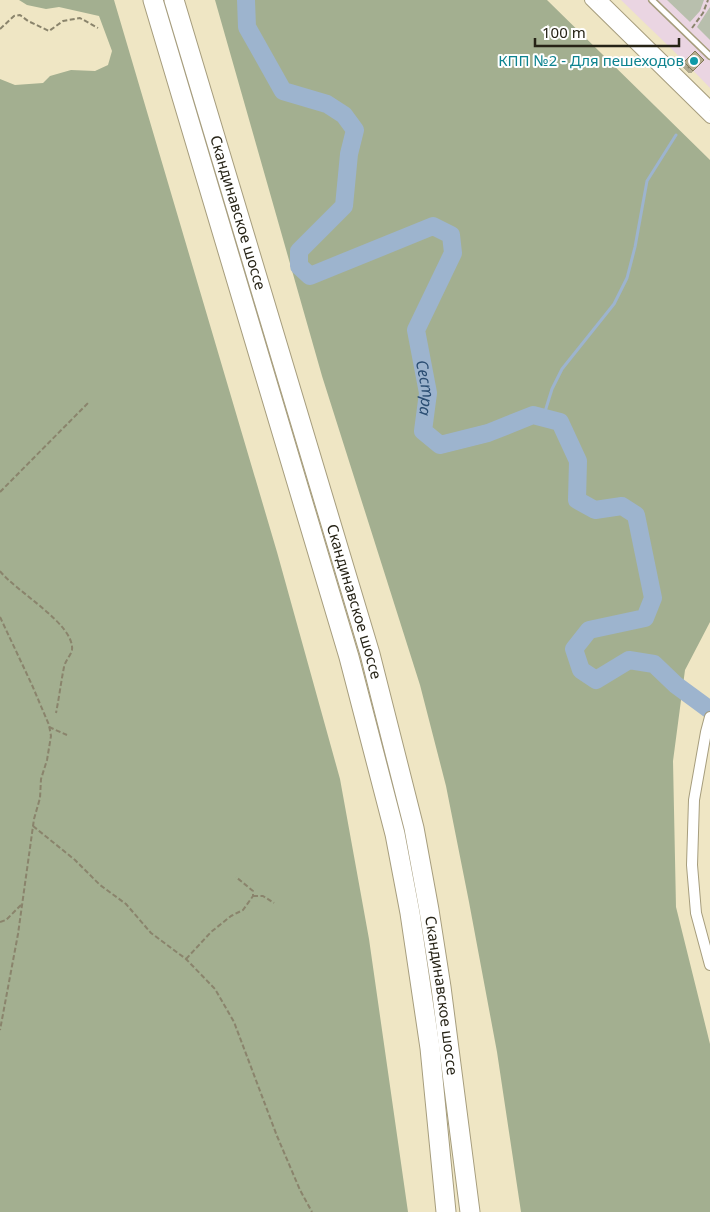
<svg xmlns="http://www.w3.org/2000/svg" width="710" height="1212" font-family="'Noto Sans',sans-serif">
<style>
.medical{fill:#ead5e2}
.green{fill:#b8bfad}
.forest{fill:#a3af90}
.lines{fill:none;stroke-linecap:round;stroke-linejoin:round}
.stream{stroke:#9db4ce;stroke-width:3}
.river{stroke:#9db4ce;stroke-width:18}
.building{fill:#b4ab8c;stroke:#807758;filter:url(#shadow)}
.lane-casing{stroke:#a69d7d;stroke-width:8}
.street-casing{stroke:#a69d7d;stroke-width:12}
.highway-casing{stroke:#a69d7d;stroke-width:21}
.path{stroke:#8a846c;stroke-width:2;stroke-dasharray:5 2.5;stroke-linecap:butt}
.lane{stroke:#fff;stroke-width:5}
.street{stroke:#fff;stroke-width:10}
.highway{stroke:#fff;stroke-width:19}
.culture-dot{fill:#0f9aa8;stroke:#fff;stroke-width:2}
.labels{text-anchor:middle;stroke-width:4;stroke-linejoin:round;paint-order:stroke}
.culture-label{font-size:15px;fill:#0d838f;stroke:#fff;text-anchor:end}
.street-label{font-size:15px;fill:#262316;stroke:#fff}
.water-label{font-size:16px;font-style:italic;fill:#2a4d72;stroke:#fff}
</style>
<defs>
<filter id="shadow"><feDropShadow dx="-3" dy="3" stdDeviation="0" flood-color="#0004"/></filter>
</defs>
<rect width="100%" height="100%" fill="#efe6c4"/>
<polygon class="medical" points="621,0 710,0 710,88 684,61"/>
<g class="green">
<polygon points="667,0 704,0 700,11 690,22"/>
<polygon points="710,7 710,40 697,27"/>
</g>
<g class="forest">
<polygon points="19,0 114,0 277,552 340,779 369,939 408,1212 0,1212 0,79 15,85 43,83 50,76 71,70 95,71 108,65 112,51 99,16 59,7 46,9 27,5"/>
<polygon points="215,0 547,0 710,160 710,622 685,670 673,761 676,907 710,1044 710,1212 521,1212 497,1052 469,902 446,786 420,685 322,376"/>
</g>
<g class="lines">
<polyline class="stream" points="543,418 552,389 562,369 614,304 627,278 635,247 647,181 676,135"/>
<path class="river" id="s1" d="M246,0L247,27L283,91L327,104L344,115L355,130L349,154L344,206L299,251V266L310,276L433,226L451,235L453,253L416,330L428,393L423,431L440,445L488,433L533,415L560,422L578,461L577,500L595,510L622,506L636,515L653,598L645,618L589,630L574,649L581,670L596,680L629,660L654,664L676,685L710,710"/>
</g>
<polygon class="building" points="695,51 704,60 693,71 684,62"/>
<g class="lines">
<g class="lane-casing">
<polyline id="lane" points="652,0 710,56"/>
</g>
<g class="street-casing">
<g id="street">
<polyline points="590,0 710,118"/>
<polyline points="602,0 710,106"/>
<polyline points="710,717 706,732 694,800 692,865 696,913 710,965"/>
</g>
</g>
<g class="highway-casing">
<g id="highway">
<polyline points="153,0 349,657 395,834 410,913 430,1048 446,1212"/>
<path id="s2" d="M174,0L370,654L414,828L429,910L441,987L470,1212"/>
</g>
</g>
<g class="path">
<polyline points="692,28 703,13 708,0"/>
<polyline points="0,29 14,16 20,15 28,21 49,31 63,21 80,18 98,28"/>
<polyline points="688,68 689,67"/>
<polyline points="0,492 89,402"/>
<path d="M0,571C15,591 75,624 72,650C71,655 65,661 64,667C61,682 59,698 56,713"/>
<polyline points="0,617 32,685 49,725 51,736 47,760 41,779 40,798 34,819 18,934 0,1030"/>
<polyline points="49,727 67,735"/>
<polyline points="33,826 75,860 100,885 126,904 151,933 186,959 215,989 234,1022 277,1136 300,1190 312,1212"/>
<polyline points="253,896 263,896 274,903"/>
<polyline points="0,922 6,920 21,905"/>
<polyline points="186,959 211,932 231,916 243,910 253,896 253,891 236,877"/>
</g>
<use href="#lane" class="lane"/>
<use href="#street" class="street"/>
<use href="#highway" class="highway"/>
</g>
<circle class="culture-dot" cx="694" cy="61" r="5"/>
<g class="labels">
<g class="culture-label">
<text x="684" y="66">КПП №2 - Для пешеходов</text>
</g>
<g class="street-label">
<text dy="5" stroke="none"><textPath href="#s2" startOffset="222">Скандинавское шоссе</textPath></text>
<text dy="5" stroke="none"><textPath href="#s2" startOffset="628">Скандинавское шоссе</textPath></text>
<text dy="5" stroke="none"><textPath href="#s2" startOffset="1032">Скандинавское шоссе</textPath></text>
</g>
<g class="water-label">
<text dy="6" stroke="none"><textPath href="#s1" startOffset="671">Сестра</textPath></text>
</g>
</g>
<path d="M535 38v8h144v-8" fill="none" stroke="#262316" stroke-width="2.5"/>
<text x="542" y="38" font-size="15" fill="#262316" stroke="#ffffff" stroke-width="4" paint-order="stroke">100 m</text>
</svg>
